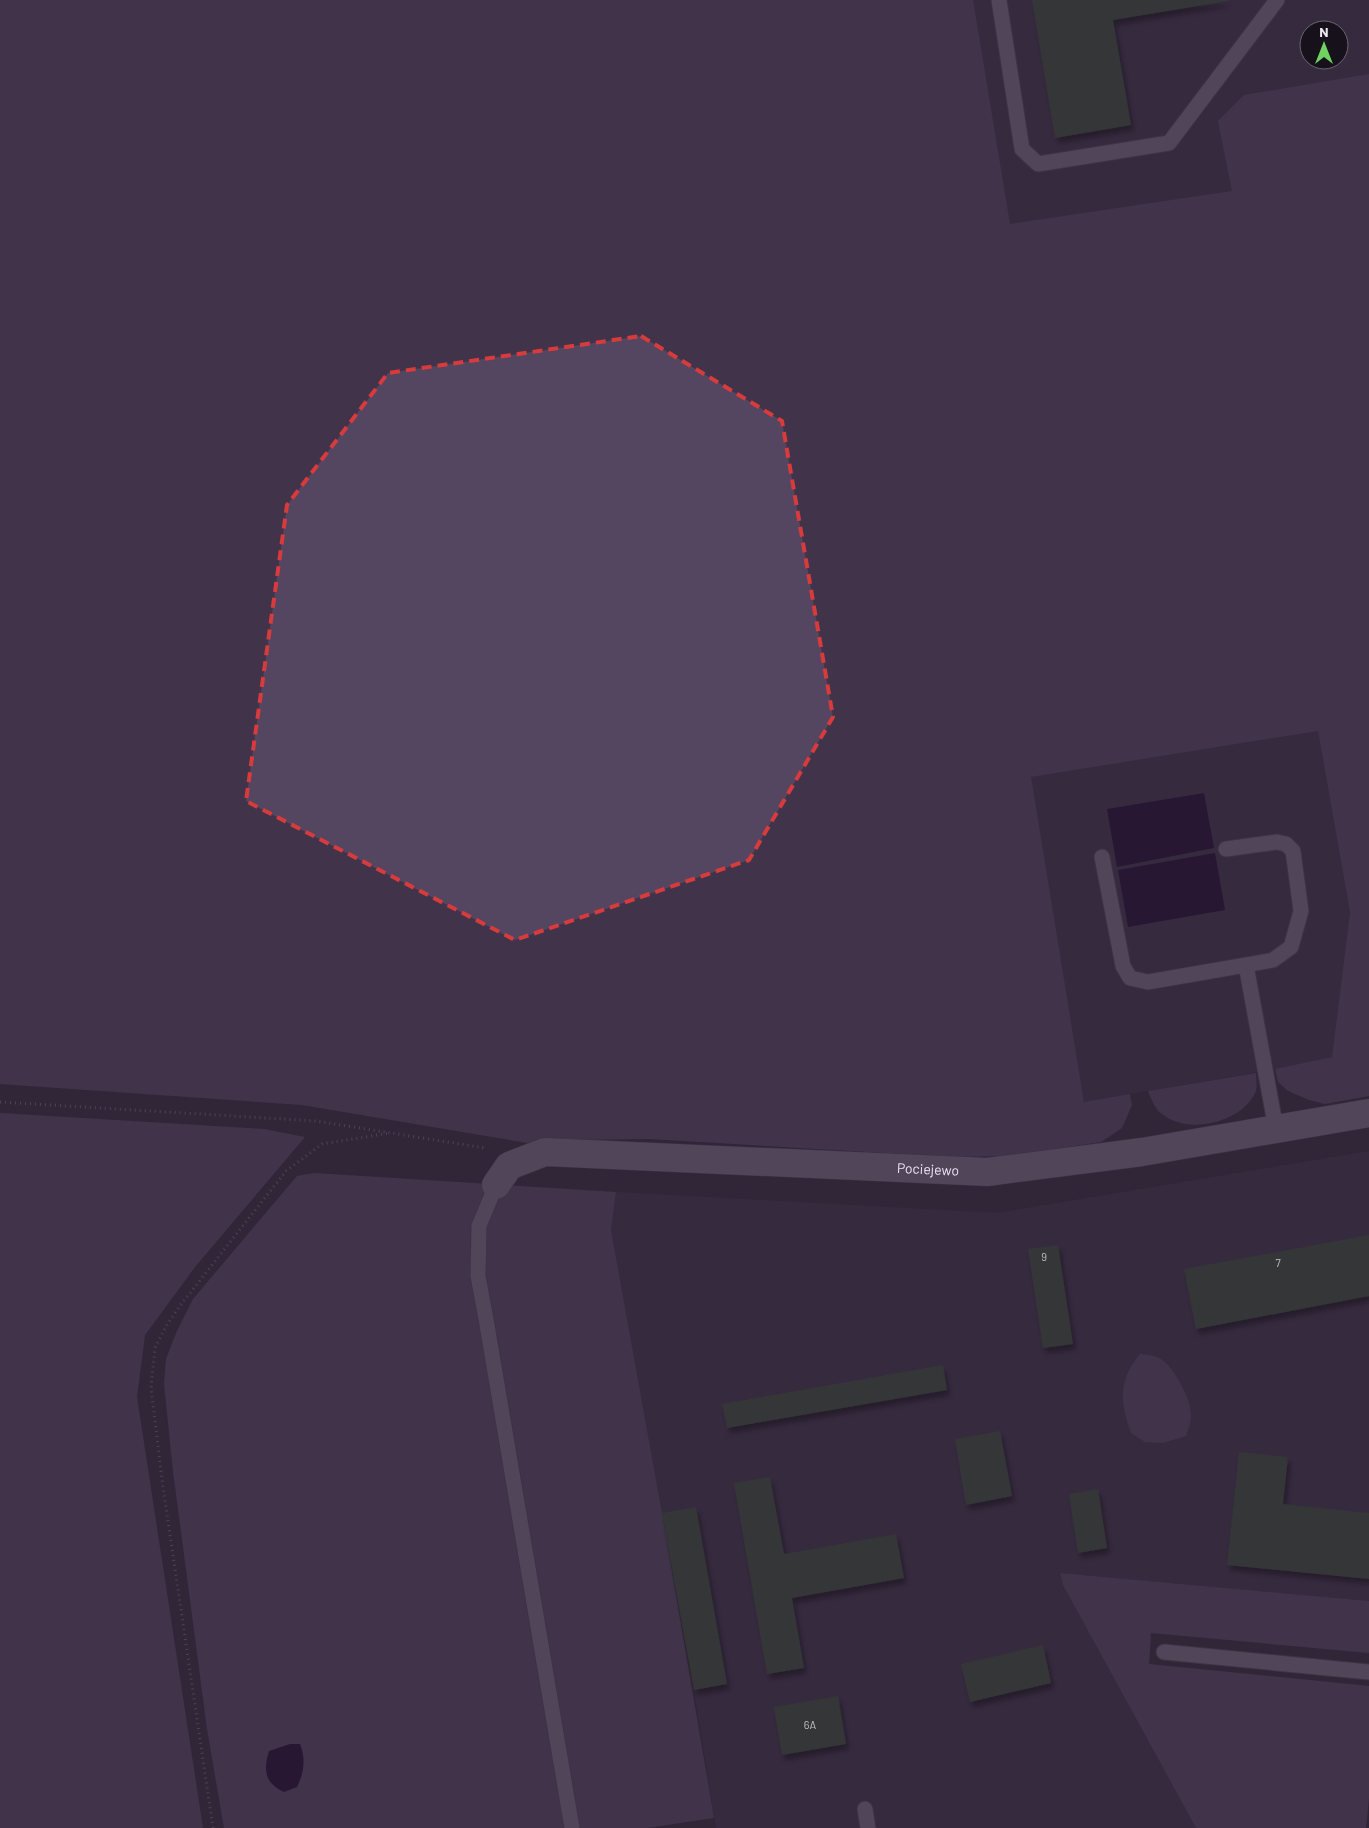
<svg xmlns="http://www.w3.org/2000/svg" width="1369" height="1828" font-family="Barlow,sans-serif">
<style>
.built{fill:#3d2f48;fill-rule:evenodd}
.green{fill:#544560}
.water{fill:#1c062a}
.building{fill:#384836;filter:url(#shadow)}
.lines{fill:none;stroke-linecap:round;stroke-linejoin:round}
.service-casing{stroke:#4c4353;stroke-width:17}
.minor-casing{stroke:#4c4353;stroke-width:29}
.path{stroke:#6f6677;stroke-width:3;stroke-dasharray:1 4;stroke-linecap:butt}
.service{stroke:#766a80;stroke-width:15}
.minor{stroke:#766a80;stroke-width:28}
.marked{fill:none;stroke:#d83b3c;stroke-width:4;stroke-dasharray:10 6;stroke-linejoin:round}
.labels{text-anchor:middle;stroke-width:4;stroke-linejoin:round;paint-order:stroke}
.number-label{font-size:11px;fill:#c0bec4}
.street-label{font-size:14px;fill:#ede6f3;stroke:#16111a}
</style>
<defs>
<filter id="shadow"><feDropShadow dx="3" dy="5.5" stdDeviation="2.5" flood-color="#0009"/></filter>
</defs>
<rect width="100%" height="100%" fill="#312639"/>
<g class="built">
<path d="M949,0H1369V197L992,259ZM1309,30H1339V60H1309Z"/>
<polygon points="1318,731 1350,912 1332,1057 1275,1069 1084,1102 1030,777"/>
<polygon points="1369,1151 1369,1601 1060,1573 1063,1585 1196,1828 716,1828 694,1690 611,1230 616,1192 997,1213"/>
</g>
<g class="green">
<polygon points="0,0 973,0 1010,224 1232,191 1218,121 1244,95 1369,74 1369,1096 1325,1104 1309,1100 1288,1091 1278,1082 1275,1069 1332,1057 1350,912 1318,731 1031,777 1084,1102 1130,1094 1132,1105 1122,1128 1101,1142 1007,1156 952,1157 650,1139 562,1140 533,1144 302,1105 0,1084"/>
<path d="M1256,1073C1256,1079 1258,1090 1254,1095C1239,1123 1187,1135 1162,1114C1155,1109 1151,1099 1148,1091Z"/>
<polygon points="0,1113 264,1129 305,1137 195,1267 145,1335 137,1397 203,1828 0,1828"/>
<polygon points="314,1173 616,1192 611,1230 662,1513 714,1818 647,1828 224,1828 207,1729 173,1471 164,1384 166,1359 177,1331 193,1299 297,1176"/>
<path d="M1140,1354C1150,1355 1159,1356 1166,1363C1177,1374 1192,1401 1191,1417C1191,1423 1188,1430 1186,1436L1163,1443L1145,1442L1131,1433C1120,1401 1118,1381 1140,1354Z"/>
<polygon points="1060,1573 1369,1601 1369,1653 1151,1633 1149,1664 1369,1686 1369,1798 1366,1828 1196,1828 1063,1585"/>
</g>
<g class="water">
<polygon points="1204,793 1214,848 1117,867 1107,809"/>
<polygon points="1215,853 1225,910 1128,927 1118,870"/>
<path d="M290,1744H300C306,1759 304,1773 297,1787L284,1792C265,1783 263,1771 269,1751Z"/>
</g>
<g class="building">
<polygon points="1032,0 1228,0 1228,1 1113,20 1131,125 1055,138"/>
<polygon points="1369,1235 1369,1296 1196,1329 1184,1269"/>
<polygon points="1058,1245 1073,1344 1043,1348 1028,1249"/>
<polygon points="943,1365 947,1390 727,1428 722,1404"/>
<polygon points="1000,1431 1012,1496 966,1505 955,1439"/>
<polygon points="1239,1452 1288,1457 1283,1504 1369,1513 1369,1579 1227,1565"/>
<polygon points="770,1477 784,1554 896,1534 904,1578 792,1598 804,1668 767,1674 734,1483"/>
<polygon points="1098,1489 1107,1548 1078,1553 1069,1494"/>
<polygon points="696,1507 727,1684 694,1690 662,1513"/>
<polygon points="1043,1645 1051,1683 970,1702 961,1664"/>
<polygon points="838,1696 846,1744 782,1755 774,1707"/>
</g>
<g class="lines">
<g class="service-casing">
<g id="service">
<polyline points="999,0 1022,149 1038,164 1169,143 1277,0"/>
<polyline points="1226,849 1277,842 1286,844 1293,851 1301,911 1291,947 1273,960 1246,965"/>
<polyline points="1102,857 1123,966 1130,978 1148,982 1246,965 1276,1129"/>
<polyline points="496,1185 479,1226 478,1276 486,1319 572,1828"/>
<polyline points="1164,1652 1369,1672"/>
<polyline points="865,1809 868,1828"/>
</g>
</g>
<g class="minor-casing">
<g id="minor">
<path id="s1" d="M496,1185L509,1166L545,1152L987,1172L1142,1152L1369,1113"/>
</g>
</g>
<g class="path">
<polyline points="0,1102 316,1121 485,1148"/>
<polyline points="213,1828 163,1487 151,1388 155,1348 165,1328 179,1307 286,1171 322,1144 390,1133"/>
</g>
<use href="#service" class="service"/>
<use href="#minor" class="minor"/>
</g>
<path d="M0 0H1369V1828H0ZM641,336L782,421L833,717L749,860L515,940L246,801L287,505L388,373Z" fill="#312639" fill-opacity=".55" fill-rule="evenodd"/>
<path class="marked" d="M641,336L782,421L833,717L749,860L515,940L246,801L287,505L388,373Z"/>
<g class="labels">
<g class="number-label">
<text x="1044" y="1261">9</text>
<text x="1278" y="1267">7</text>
<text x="810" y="1729">6A</text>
</g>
<g class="street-label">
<text dy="5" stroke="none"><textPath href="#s1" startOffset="445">Pociejewo</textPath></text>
</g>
</g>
<g transform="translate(1324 45)"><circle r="24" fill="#16111a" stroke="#6c6671"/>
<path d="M0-4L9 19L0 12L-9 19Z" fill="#6ed360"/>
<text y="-8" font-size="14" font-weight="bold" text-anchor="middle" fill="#ede6f3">N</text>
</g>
</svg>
